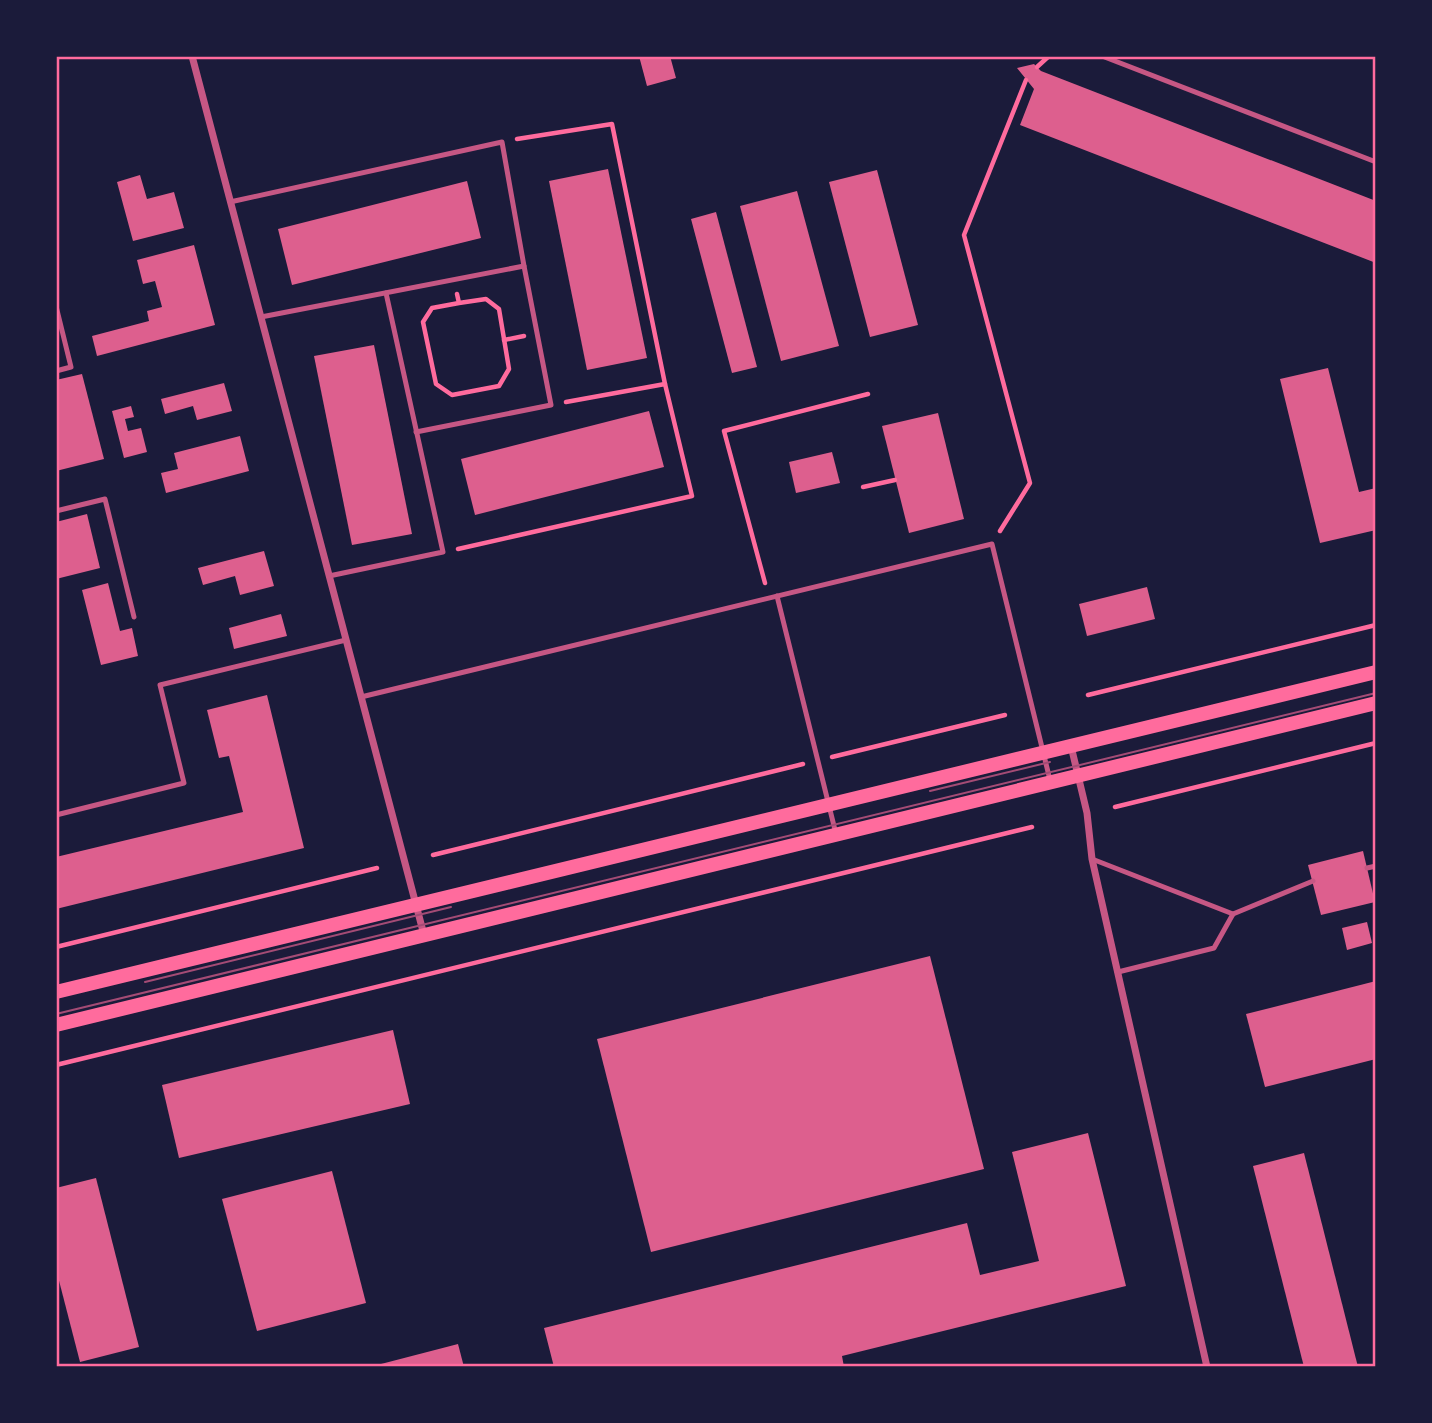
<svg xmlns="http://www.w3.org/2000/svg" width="1432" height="1423" font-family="'Fira Sans',sans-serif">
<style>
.building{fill:#dd5f8e}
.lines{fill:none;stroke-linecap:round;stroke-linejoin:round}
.path{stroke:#ff6b9d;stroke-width:4.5}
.service{stroke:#c65784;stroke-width:5}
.minor{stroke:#c65784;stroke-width:7}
.secondary{stroke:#ff6b9d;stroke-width:14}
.tram{stroke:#a44b75;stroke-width:2}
.neatline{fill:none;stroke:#ff6b9d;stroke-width:2.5}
</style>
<rect width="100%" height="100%" fill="#1b1b3a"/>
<g class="building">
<polygon points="639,56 670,56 676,78 647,86"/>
<polygon points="1034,64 1041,71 1376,201 1376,263 1020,125 1034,89 1017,68"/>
<polygon points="608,169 647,358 587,370 549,181"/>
<polygon points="877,170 918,325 870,337 829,182"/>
<polygon points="140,175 147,199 174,192 184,228 133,241 117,182"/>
<polygon points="467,181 481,238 292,285 278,229"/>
<polygon points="797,191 839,346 781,361 740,206"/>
<polygon points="716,212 757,367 732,373 691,219"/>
<polygon points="194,245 215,325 97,356 92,336 149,321 147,311 162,307 155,281 143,284 137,260"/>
<polygon points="374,345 412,534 352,545 314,356"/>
<polygon points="1328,368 1359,492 1376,488 1376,530 1320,543 1280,379"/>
<polygon points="82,374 104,459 56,471 56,380"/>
<polygon points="224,383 232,411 197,420 193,406 165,414 161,399"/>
<polygon points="131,406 134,417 125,419 128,431 141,428 147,452 124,458 112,411"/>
<polygon points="649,411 664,467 475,515 461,459"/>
<polygon points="938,413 964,519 909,533 882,426"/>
<polygon points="240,436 249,471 166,493 161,473 178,469 174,453"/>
<polygon points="832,452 840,483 796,493 789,462"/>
<polygon points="87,514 100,568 56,579 56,522"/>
<polygon points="264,551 274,586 240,595 235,576 203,585 198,568"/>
<polygon points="108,583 120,631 132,628 138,656 101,665 82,590"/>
<polygon points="1147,587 1155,619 1087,636 1079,604"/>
<polygon points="281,614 287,636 234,649 229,628"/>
<polygon points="267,695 304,848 56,909 56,857 243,812 229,756 219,758 207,710"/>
<polygon points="1363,851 1375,902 1321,915 1308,865"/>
<polygon points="1367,922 1372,943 1347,950 1342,928"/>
<polygon points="930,956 984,1169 651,1252 597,1039"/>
<polygon points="1376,981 1376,1059 1265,1087 1246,1014"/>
<polygon points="393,1030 410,1104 179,1158 162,1085"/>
<polygon points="1088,1133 1126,1286 842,1356 844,1367 554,1367 544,1328 967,1223 980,1275 1039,1261 1012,1152"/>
<polygon points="1304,1153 1358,1367 1304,1367 1253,1166"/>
<polygon points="332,1171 366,1303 257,1331 222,1199"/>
<polygon points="96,1178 139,1347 80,1362 56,1269 56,1188"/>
<polygon points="458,1344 464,1367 381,1367 381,1364"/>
</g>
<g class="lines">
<g class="path">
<polyline points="1037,67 1049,56"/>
<polyline points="517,139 612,124 665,384"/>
<polyline points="457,294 459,303 432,308 423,322 436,384 452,395 499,386 509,369 499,309 486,299 459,303"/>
<polyline points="504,340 524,336"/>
<polyline points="863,487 895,480"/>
<polyline points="1000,531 1030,483 964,235 1026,80"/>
<polyline points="458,549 692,496 665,384 566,402"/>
<polyline points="765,583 724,431 868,394"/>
<polyline points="1088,695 1376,625"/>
<polyline points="832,757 1005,715"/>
<polyline points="1115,807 1376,743"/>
<polyline points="433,855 803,764"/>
<polyline points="56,947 377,868"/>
<polyline points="56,1065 1032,827"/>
</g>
<g class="service">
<polyline points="1102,56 1376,162"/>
<polyline points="230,202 502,142 524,266"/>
<polyline points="56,306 71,367 56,371"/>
<polyline points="261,317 524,266 551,405 416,432"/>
<polyline points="56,511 105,499 134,617"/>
<polyline points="329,576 443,552 386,293"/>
<polyline points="777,596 836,834"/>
<polyline points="361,697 992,544 1050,780"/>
<polyline points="56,815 184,783 160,685 346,640"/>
<polyline points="1092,859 1233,914"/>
<polyline points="1367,868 1376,866"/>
<polyline points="1118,972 1214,948 1233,914 1313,881"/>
</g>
<g class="minor">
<polyline points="192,56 424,935"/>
<polyline points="1071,746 1087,813 1092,859 1207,1367"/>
</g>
<g class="secondary">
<polyline points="56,992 1376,672"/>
<polyline points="56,1025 1376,703"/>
</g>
<g class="tram">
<polyline points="930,791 1050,762"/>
<polyline points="145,982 451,907"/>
<polyline points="56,1014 1376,693"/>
</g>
</g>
<rect width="1432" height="1423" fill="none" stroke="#1b1b3a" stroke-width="116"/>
<rect x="58" y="58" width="1316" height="1307" class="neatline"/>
</svg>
